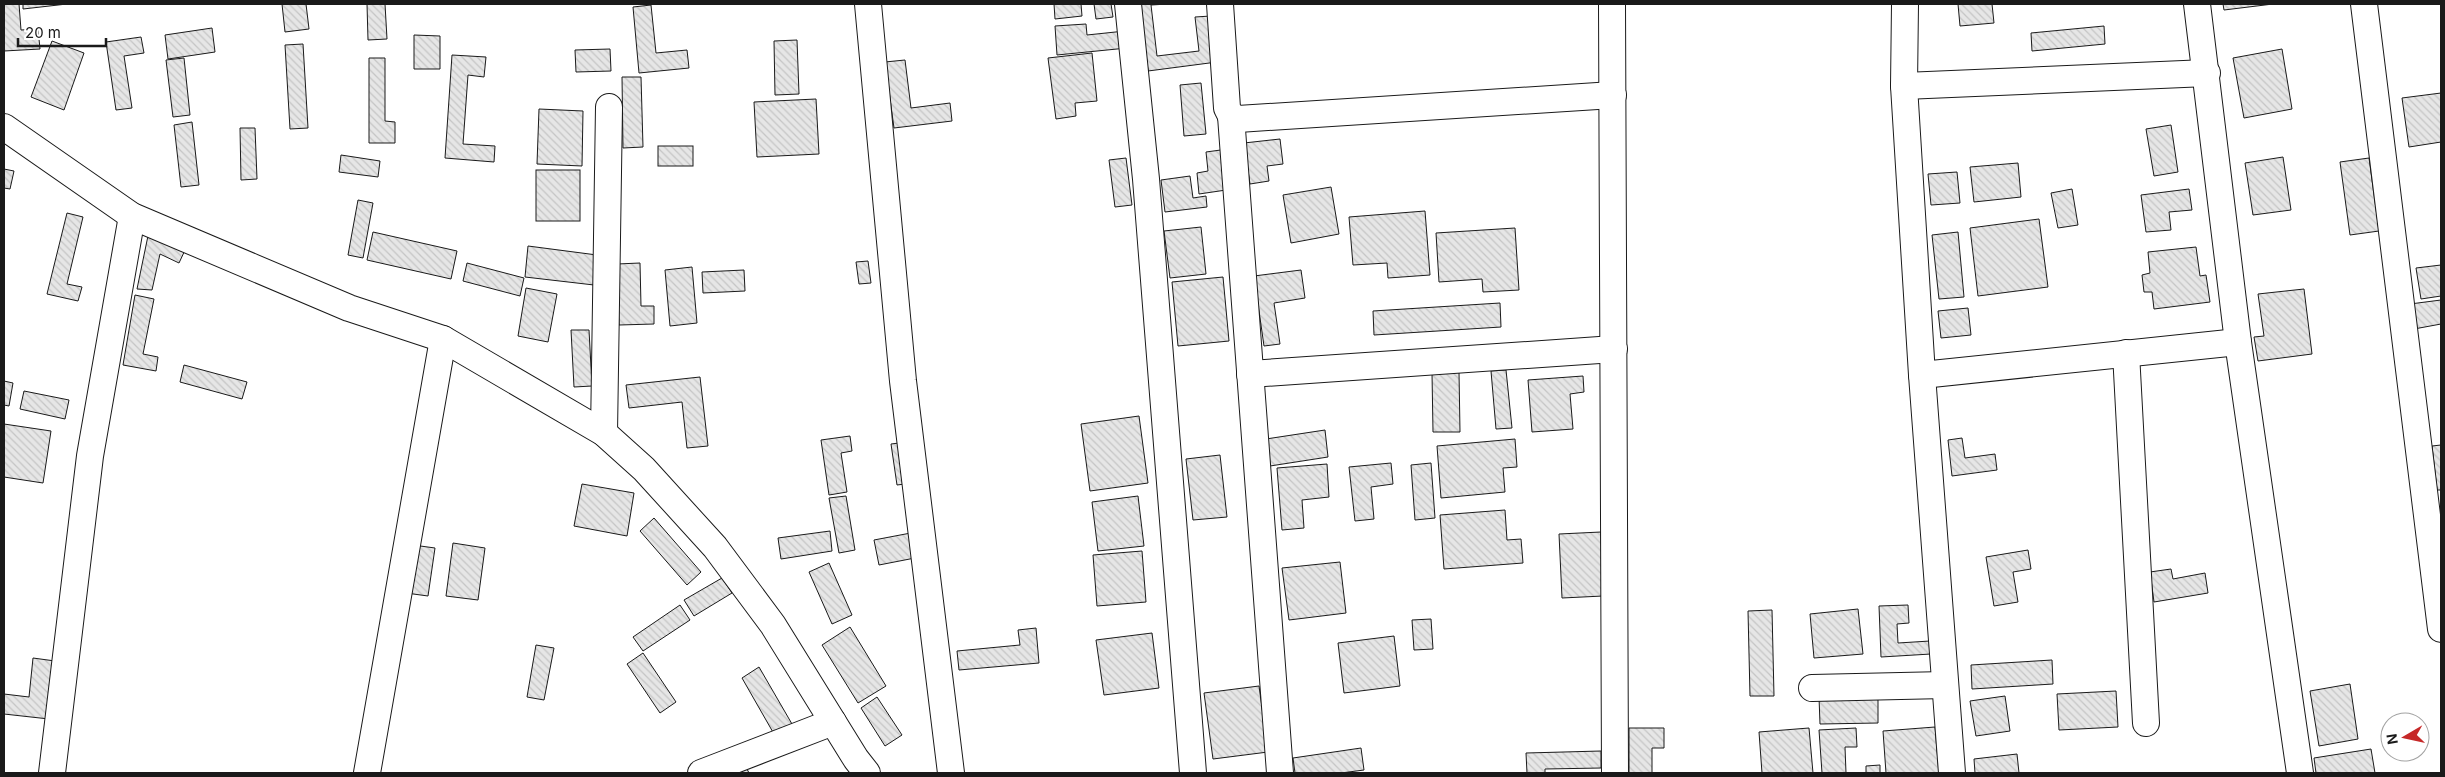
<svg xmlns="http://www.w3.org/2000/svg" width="2445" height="777" font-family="Inter,sans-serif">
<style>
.building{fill:url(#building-back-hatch);stroke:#1a1a1a}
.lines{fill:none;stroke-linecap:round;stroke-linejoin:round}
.street-casing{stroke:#1a1a1a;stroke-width:28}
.street{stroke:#fff;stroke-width:26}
</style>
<defs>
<pattern id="building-back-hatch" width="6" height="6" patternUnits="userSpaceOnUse" patternTransform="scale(1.25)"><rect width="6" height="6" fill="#e6e6e6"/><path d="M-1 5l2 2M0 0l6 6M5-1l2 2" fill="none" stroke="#c5c5c5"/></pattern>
</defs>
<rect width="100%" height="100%" fill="#fff"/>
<g class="building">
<polygon points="4,4 19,4 21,30 38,29 40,49 4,51"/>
<polygon points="23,4 67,4 23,9"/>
<polygon points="282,4 306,4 309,29 285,32"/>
<polygon points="367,4 385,4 387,39 368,40"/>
<polygon points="1054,4 1081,4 1082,16 1055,19"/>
<polygon points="1094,4 1111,4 1113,17 1096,19"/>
<polygon points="1140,4 1168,4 1151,5 1157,56 1199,51 1195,17 1211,16 1217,62 1148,71"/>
<polygon points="1958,4 1992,4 1994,23 1960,26"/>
<polygon points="2223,4 2273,4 2224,10"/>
<polygon points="651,5 656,53 687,50 689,68 639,73 633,7"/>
<polygon points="1086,24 1087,35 1125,31 1127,48 1057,55 1055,26"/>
<polygon points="2104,26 2105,44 2032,51 2031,33"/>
<polygon points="212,28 215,52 168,59 165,35"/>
<polygon points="414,35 440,36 440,69 414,69"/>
<polygon points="141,37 144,53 124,56 132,108 116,110 106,42"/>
<polygon points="797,40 799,94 775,95 774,41"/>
<polygon points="52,41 84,53 64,110 31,97"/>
<polygon points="303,44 308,128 290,129 285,45"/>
<polygon points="610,49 611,71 576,72 575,50"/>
<polygon points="2282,49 2292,109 2244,118 2233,58"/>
<polygon points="1092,53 1097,101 1075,103 1076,116 1056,119 1048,58"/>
<polygon points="452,55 486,57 484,77 468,75 463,144 495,146 494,162 445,158"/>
<polygon points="184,58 190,115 173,117 166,60"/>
<polygon points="369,58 385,58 385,121 395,122 395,143 369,143"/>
<polygon points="905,60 911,108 950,103 952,121 894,128 885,62"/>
<polygon points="622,77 641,77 643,147 623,148"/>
<polygon points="1201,83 1206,134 1184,136 1180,85"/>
<polygon points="2441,93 2441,142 2409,147 2402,98"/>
<polygon points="816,99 819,154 757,157 754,102"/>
<polygon points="539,109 583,111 582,166 537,164"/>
<polygon points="192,122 199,185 181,187 174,125"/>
<polygon points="2171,125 2178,172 2154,176 2146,129"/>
<polygon points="240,128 255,128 257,179 241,180"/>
<polygon points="1280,139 1283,164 1267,166 1269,181 1250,184 1244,143"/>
<rect x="658" y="146" width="35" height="20"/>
<polygon points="1228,149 1233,189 1199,194 1197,173 1208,171 1206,152"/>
<polygon points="341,155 380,161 378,177 339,172"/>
<polygon points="2283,157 2291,210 2253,215 2245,163"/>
<polygon points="1126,158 1132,205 1115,207 1109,160"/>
<polygon points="2369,158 2379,231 2350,235 2340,162"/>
<polygon points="2018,163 2021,197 1974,202 1970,167"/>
<polygon points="4,169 14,171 10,189 4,188"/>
<rect x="536" y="170" width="44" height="51"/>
<polygon points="1957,172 1960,203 1931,205 1928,174"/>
<polygon points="1190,176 1193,198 1206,196 1207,207 1165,212 1161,180"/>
<polygon points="1331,187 1339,234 1291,243 1283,195"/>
<polygon points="2072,189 2078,225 2058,228 2051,193"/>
<polygon points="2189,189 2192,210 2169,212 2171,230 2146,232 2141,195"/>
<polygon points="358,200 373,203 363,258 348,255"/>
<polygon points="1425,211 1430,275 1388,278 1387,263 1353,265 1349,217"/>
<polygon points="67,213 83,217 67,284 82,287 78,301 47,294"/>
<polygon points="2039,219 2048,287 1978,296 1970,228"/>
<polygon points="1201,227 1206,274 1170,278 1164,231"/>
<polygon points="1515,228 1519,290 1483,292 1482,279 1439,282 1436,233"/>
<polygon points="149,231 186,248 179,263 160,254 152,290 137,289"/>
<polygon points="373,232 457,251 451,279 367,260"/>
<polygon points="1958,232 1964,297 1939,299 1932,235"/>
<polygon points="528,246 597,255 594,285 525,277"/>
<polygon points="2196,247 2200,276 2206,275 2210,302 2154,309 2152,292 2144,292 2142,275 2150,273 2148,252"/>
<polygon points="868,261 871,283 859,284 856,262"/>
<polygon points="467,263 524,278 520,296 463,281"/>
<polygon points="640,263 641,306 654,306 654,324 619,325 617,264"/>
<polygon points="2441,265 2441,296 2421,299 2416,268"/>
<polygon points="692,267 697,323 670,326 665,270"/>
<polygon points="744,270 745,291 703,293 702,272"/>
<polygon points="1301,270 1305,298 1274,303 1280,344 1264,346 1254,276"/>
<polygon points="1223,277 1229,341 1178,346 1172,282"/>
<polygon points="526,288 557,294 548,342 518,336"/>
<polygon points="2304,289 2312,354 2258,361 2254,337 2264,336 2258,294"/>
<polygon points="135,295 154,299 143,354 158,357 156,371 123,365"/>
<polygon points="2441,300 2441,324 2414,329 2410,304"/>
<polygon points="1500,303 1501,327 1374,335 1373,311"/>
<polygon points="1968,308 1971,335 1941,338 1938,311"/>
<polygon points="571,330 589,330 592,386 574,387"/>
<polygon points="184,365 247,382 242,399 180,382"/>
<polygon points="1506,370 1512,428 1496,429 1491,371"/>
<polygon points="1459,372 1460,432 1433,432 1432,373"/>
<polygon points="1583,376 1584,392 1570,394 1573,429 1532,432 1528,380"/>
<polygon points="700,377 708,446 687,448 682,402 629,408 626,385"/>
<polygon points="4,381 13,383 9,406 4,405"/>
<polygon points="24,391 69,400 65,419 20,409"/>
<polygon points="1139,416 1148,483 1090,491 1081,424"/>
<polygon points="4,424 51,431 43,483 4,477"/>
<polygon points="1325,430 1328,457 1270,466 1266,439"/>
<polygon points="850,436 852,451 841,453 847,492 829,495 821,440"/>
<polygon points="1962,438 1965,458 1995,454 1997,470 1952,476 1948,440"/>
<polygon points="1515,439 1517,467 1503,468 1505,492 1441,498 1437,446"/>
<polygon points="907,442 913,483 897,485 891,444"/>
<polygon points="2441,445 2441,490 2437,490 2432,446"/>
<polygon points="1220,455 1227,517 1193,520 1186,459"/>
<polygon points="1391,463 1393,484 1371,487 1374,519 1355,521 1349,467"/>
<polygon points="1431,463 1435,518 1415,520 1411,465"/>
<polygon points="1327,464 1329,497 1302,500 1304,528 1282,530 1277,468"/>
<polygon points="582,484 634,493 627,536 574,526"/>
<polygon points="846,496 855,550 839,553 829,498"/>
<polygon points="1138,496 1144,546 1098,551 1092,502"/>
<polygon points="1505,510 1507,540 1521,539 1523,563 1444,569 1440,515"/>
<polygon points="654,518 701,572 687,585 640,531"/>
<polygon points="830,531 832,551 781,559 778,538"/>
<polygon points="916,532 920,557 879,565 874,540"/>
<polygon points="1601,532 1603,596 1562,598 1559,534"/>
<polygon points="453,543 485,548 478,600 446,596"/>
<polygon points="413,545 435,548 428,596 406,593"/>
<polygon points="2028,550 2031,569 2013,572 2018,602 1994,606 1986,557"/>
<polygon points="1142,551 1146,602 1097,606 1093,555"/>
<polygon points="1340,562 1346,613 1289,620 1282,568"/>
<polygon points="829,563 852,615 832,624 809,572"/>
<polygon points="2171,569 2173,579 2205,573 2208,593 2154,602 2150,572"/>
<polygon points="722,578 732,593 694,616 684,600"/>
<polygon points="680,605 690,620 643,651 633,637"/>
<polygon points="1908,605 1909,623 1897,624 1898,643 1930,641 1931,654 1881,657 1879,606"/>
<polygon points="1858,609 1863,654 1814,658 1810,614"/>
<polygon points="1772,610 1774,696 1750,696 1748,611"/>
<polygon points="1431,619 1433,649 1414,650 1412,620"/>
<polygon points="850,627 886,686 858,703 822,645"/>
<polygon points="1036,628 1039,663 959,670 957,651 1020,645 1018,630"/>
<polygon points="1152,633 1159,688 1104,695 1096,640"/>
<polygon points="1394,636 1400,686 1344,693 1338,643"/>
<polygon points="536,645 554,648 544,700 527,697"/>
<polygon points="643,653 676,702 660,713 627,664"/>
<polygon points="33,658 55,661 49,719 4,714 4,694 29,697"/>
<polygon points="2052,660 2053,684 1972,689 1971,665"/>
<polygon points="759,667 792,724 774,734 742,678"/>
<polygon points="2350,684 2358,739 2319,746 2310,691"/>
<polygon points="1259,686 1268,752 1213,759 1204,693"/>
<polygon points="2116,691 2118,727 2059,730 2057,694"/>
<polygon points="1878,696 1878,723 1820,724 1819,697"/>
<polygon points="2005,696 2010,731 1976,736 1970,701"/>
<polygon points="877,697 902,735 885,746 861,708"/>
<polygon points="1935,727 1939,773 1886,773 1883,731"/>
<polygon points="1629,728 1664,728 1664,748 1652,748 1652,773 1629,773"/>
<polygon points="1809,728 1813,773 1762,773 1759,732"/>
<polygon points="1856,728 1857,747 1845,747 1846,773 1822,773 1819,730"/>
<polygon points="1361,748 1364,770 1341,773 1295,773 1293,758"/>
<polygon points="2371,749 2375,773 2316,773 2314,758"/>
<polygon points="1601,751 1601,768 1545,769 1545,773 1527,773 1526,753"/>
<polygon points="2017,754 2019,773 1975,773 1974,759"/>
<polygon points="744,763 749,773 723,773"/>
<polygon points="1880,765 1880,773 1866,773 1866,766"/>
</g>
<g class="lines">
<g class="street-casing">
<g id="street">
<polyline points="868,4 903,381 951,773"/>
<polyline points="1128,4 1146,179 1193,773"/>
<polyline points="1220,4 1227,108 1231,116 1238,119 1613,95"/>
<polyline points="1612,4 1615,773"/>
<polyline points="1905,4 1904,86 1922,375 1952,773"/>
<polyline points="2197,4 2238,342 2300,773"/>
<polyline points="2364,4 2441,629"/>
<polyline points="1904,86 2207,73"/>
<polyline points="1231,116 1280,773"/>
<polyline points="4,127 132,216 349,308 443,339 604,433 644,469 715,547 773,625 856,759 867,773"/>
<polyline points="2126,353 2146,723"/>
<polyline points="1250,374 1614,349"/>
<polyline points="1922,375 2238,342"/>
<polyline points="604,433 609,107"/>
<polyline points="1812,688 1945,685"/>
<polyline points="52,773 90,456 132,216"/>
<polyline points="367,773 443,339"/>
<polyline points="701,773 833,722"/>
</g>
</g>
<use href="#street" class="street"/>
</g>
<rect width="2445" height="777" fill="none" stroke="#1a1a1a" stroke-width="10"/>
<g transform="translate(2405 737) rotate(261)"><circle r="24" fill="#ffffff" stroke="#a3a3a3"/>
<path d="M0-4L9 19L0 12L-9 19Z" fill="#c62828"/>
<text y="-8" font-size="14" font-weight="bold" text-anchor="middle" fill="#1a1a1a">N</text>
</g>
<path d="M18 38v8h88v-8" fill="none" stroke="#1a1a1a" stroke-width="2.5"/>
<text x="25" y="38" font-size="15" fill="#1a1a1a" stroke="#ffffff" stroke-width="4" paint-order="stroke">20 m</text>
</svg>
